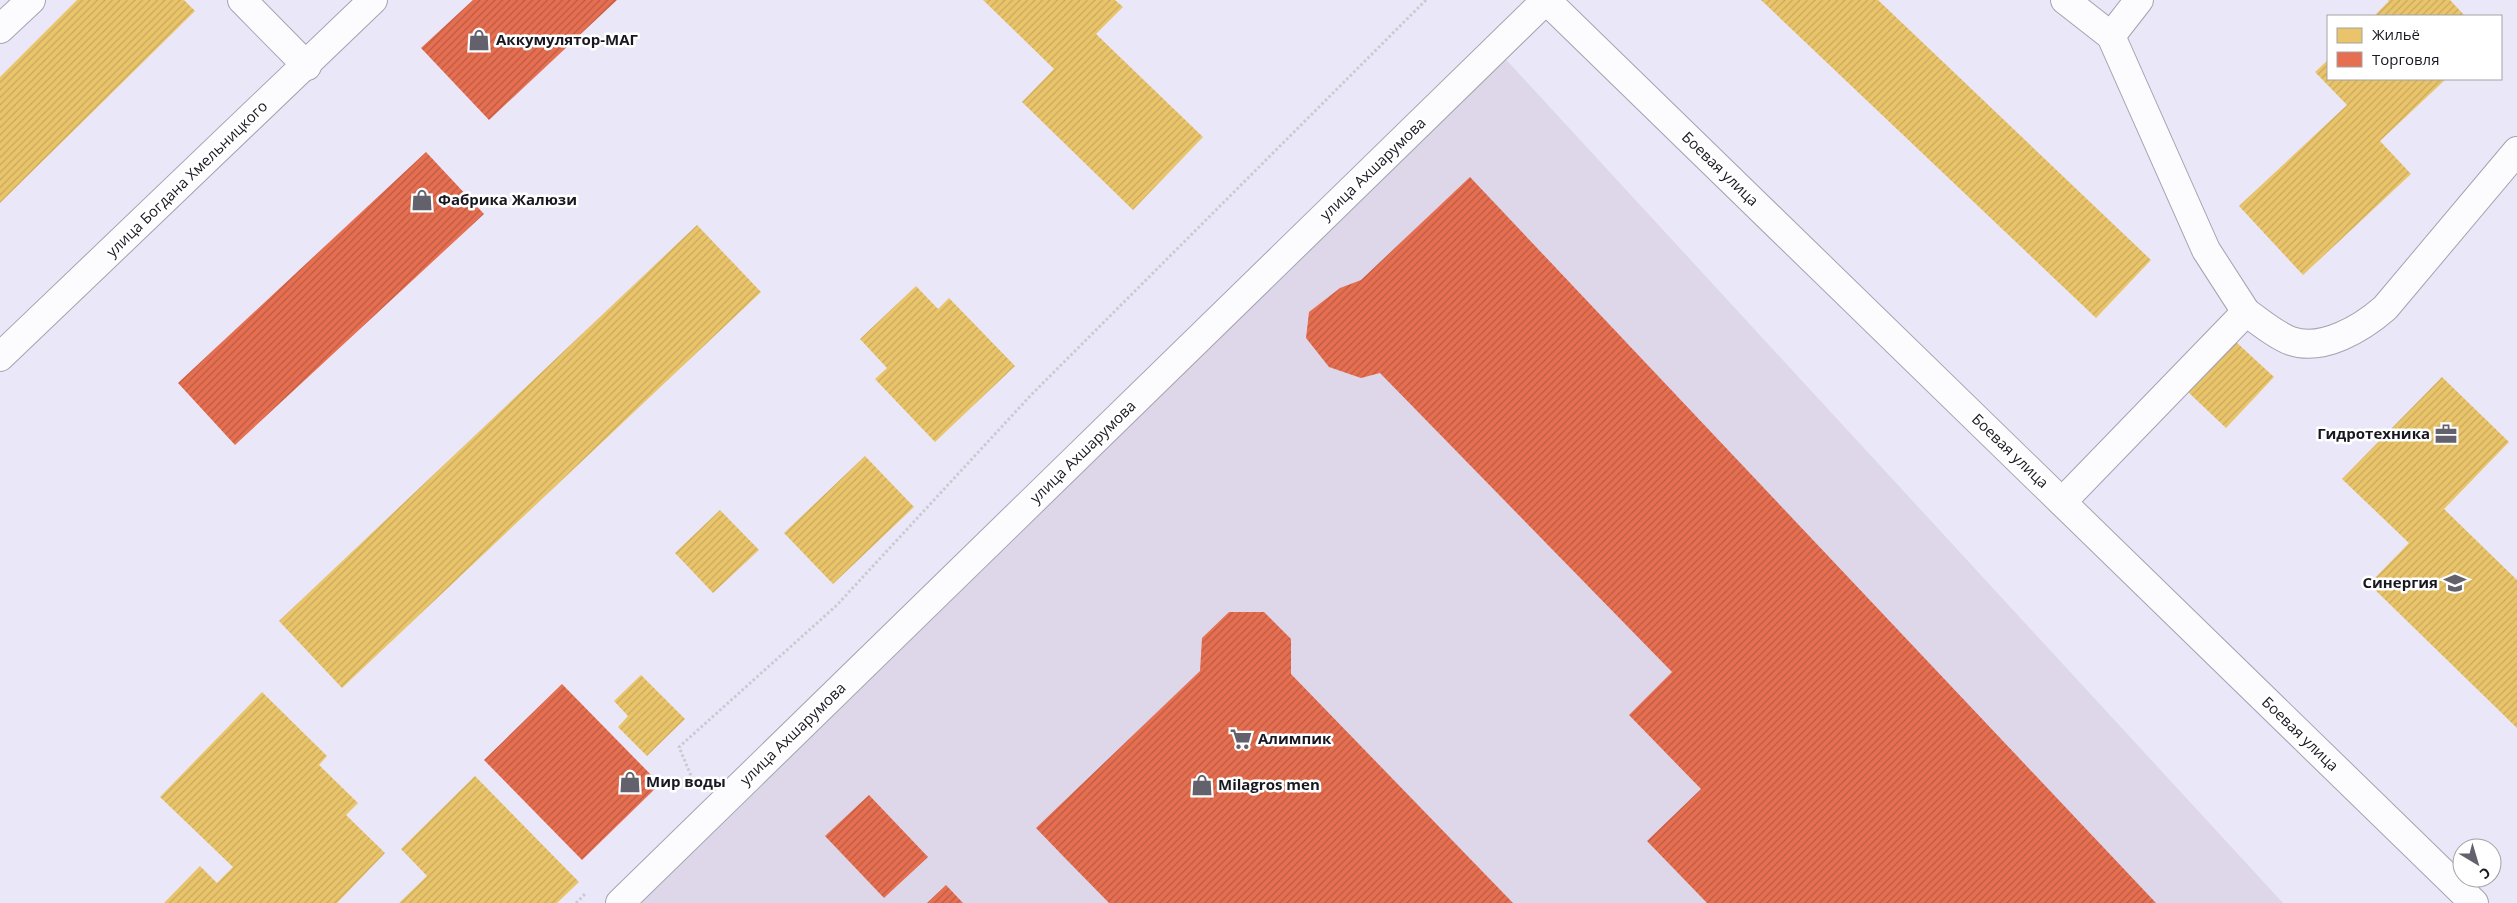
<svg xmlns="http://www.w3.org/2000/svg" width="2517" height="903" font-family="'Open Sans',sans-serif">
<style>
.commercial{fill:#ded7e9}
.homes{fill:url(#homes-hatch)}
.shops{fill:url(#shops-hatch)}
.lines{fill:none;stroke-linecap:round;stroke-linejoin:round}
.minor-casing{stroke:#a4a3af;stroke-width:30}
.major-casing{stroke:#a4a3af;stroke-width:30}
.path{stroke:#cbcad0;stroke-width:3;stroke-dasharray:2.5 2.5;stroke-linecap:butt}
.minor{stroke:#fcfcfe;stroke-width:28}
.major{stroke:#fcfcfe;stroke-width:28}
.labels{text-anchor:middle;stroke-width:5;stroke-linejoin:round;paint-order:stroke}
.poi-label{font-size:15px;font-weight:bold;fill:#191821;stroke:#fff;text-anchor:start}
.street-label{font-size:15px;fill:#191821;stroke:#fff}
</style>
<defs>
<pattern id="homes-hatch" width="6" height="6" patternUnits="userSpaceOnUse" patternTransform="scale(1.25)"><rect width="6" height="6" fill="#e9c46a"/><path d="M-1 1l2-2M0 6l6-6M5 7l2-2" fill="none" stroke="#c7a85c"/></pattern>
<pattern id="shops-hatch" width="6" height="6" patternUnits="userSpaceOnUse" patternTransform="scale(1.25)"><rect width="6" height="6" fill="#e76f51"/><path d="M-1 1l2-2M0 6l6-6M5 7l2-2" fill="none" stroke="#ba5a43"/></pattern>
</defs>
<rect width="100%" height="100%" fill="#eae8f8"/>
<polygon class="commercial" points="1501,54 2283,903 632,903"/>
<g class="homes">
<polygon points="77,0 184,0 195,11 0,203 0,77"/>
<polygon points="983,0 1115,0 1123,7 1096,34 1203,137 1133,210 1022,102 1054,69"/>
<polygon points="1761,0 1878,0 2151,260 2096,318"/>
<polygon points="2388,0 2450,0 2465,16 2374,16 2389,1"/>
<polygon points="2328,60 2328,79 2446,79 2380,141 2411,174 2303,275 2239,206 2347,105 2315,72"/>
<polygon points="697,225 761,292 342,688 279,621"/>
<polygon points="916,286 938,309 949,298 1015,366 935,442 875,379 887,368 860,339"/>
<polygon points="2235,341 2274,377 2226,428 2187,391"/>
<polygon points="2442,377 2509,442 2444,509 2517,580 2517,728 2369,584 2409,543 2342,479"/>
<polygon points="865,456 914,507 833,584 784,533"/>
<polygon points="720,510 759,550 713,593 675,553"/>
<polygon points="641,675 685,719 647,756 618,727 628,716 614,701"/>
<polygon points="262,692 327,756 319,765 358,803 346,815 385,853 337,903 164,903 200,866 217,883 233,867 160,797"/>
<polygon points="475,776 579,882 557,903 399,903 427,876 401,849"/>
</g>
<g class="shops">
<polygon points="473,0 617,0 489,120 421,48"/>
<polygon points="426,152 484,214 235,445 178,383"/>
<polygon points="1470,177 2156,903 1707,903 1647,841 1701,789 1629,715 1672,672 1380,373 1361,378 1329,367 1306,338 1309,312 1340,288 1361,280"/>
<polygon points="1229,612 1264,612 1291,639 1291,674 1513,903 1109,903 1063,856 1036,828 1200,671 1202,638"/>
<polygon points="562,684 660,784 582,860 484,760"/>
<polygon points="869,795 928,857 884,898 825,836"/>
<polygon points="946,885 963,903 927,903"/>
</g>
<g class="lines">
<g class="minor-casing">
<g id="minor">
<polyline points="242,0 307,66"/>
<polyline points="2065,0 2111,36 2206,250 2246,312"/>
<polyline points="0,29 31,0"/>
<polyline points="2111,36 2139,0"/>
<path d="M2062,502L2246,312C2259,321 2275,335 2291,341C2323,352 2362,328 2385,308L2517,151"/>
<polyline points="620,903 1546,0"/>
</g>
</g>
<g class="major-casing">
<g id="major">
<polyline points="1546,0 2474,903"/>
<polyline points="0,357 373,0"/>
</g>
</g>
<g class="path">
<polyline points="684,787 692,778 679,747 837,605 1031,395 1426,0"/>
<polyline points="576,903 585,894"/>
</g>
<use href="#minor" class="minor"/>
<use href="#major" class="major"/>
</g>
<defs>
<g id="shop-bare" transform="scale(1.725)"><path d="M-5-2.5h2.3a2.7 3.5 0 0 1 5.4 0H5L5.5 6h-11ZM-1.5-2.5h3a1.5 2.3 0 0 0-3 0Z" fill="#62616c" stroke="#fff" stroke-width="2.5" paint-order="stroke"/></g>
<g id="office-bare" transform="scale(1.725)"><path d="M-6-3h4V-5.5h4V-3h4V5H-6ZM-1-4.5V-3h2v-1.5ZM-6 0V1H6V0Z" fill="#62616c" stroke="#fff" stroke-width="2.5" paint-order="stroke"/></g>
<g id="university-bare" transform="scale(1.725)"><path d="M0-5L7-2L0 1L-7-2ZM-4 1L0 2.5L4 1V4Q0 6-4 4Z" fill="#62616c" stroke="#fff" stroke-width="2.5" paint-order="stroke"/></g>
<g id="supermarket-bare" transform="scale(1.725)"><path d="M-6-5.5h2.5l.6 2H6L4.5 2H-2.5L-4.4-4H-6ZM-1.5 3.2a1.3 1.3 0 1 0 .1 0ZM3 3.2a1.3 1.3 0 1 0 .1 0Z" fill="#62616c" stroke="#fff" stroke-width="2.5" paint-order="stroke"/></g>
</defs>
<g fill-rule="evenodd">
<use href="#shop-bare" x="479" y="40"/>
<use href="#shop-bare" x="422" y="200"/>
<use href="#office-bare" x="2446" y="434"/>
<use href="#university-bare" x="2455" y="583"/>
<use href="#supermarket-bare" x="1241" y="739"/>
<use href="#shop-bare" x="630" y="782"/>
<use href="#shop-bare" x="1202" y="785"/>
</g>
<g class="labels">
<g class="poi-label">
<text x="496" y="45">Аккумулятор-МАГ</text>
<text x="438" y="205">Фабрика Жалюзи</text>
<text x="2430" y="439" text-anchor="end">Гидротехника</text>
<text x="2438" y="588" text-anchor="end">Синергия</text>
<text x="1258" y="744">Алимпик</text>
<text x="646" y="787">Мир воды</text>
<text x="1218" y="790">Milagros men</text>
</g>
<g class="street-label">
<text transform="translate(1373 169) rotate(-44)" y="5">улица Ахшарумова</text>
<text transform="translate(1720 169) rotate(44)" y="5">Боевая улица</text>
<text transform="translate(187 179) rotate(-44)" y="5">улица Богдана Хмельницкого</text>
<text transform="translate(2010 451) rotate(44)" y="5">Боевая улица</text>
<text transform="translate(1083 452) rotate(-44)" y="5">улица Ахшарумова</text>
<text transform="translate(793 734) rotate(-44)" y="5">улица Ахшарумова</text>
<text transform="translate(2300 734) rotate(44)" y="5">Боевая улица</text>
</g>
</g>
<rect x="2327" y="15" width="175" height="65" fill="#ffffff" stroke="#a3a3a6"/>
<rect x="2337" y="28" width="25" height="15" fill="#e9c46a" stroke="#a3a3a6"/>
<text x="2372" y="40" font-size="15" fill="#191821">Жильё</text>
<rect x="2337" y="52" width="25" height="15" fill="#e76f51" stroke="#a3a3a6"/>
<text x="2372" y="65" font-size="15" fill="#191821">Торговля</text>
<g transform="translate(2477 863) rotate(142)"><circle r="24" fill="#ffffff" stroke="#a3a3a6"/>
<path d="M0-4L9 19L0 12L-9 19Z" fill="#62616c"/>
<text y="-8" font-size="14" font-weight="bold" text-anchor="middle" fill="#191821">С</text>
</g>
</svg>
